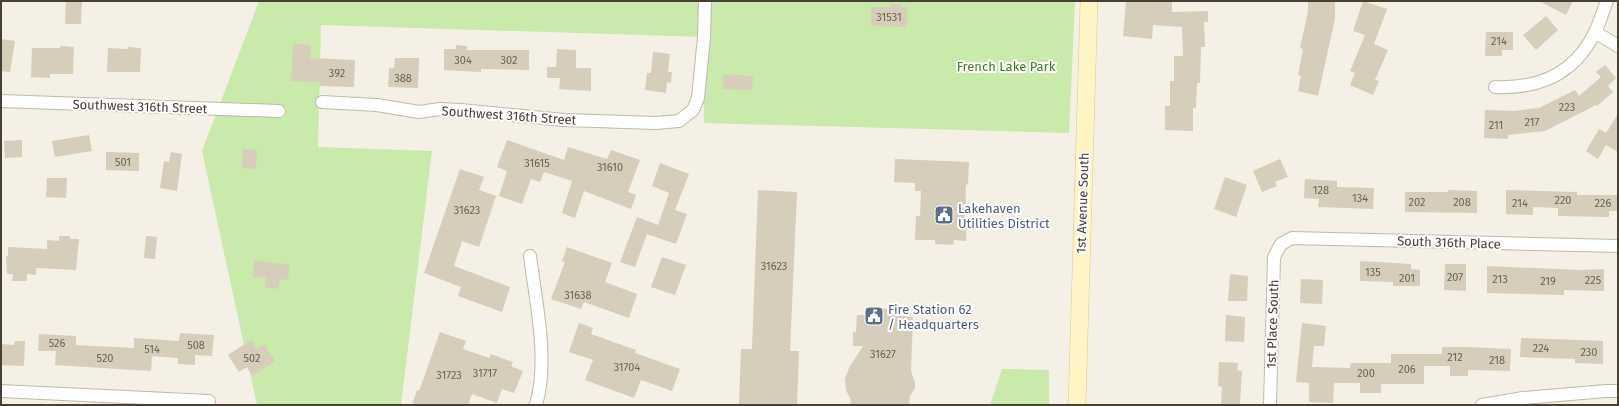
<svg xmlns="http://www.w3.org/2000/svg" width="1619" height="406" font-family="'Fira Sans',sans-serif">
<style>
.green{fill:#caeaac}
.building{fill:#d6cdba}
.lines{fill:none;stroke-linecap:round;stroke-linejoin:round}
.street-casing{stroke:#c0b9a7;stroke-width:14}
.secondary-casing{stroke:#d7c992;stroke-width:18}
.street{stroke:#fff;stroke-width:12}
.secondary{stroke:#fff5c4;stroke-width:17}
.labels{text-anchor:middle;stroke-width:4;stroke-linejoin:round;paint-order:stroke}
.number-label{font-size:11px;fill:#6b6456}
.park-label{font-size:13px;fill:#3f7c24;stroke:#fff}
.street-label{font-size:13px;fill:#474134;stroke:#fff}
.service-label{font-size:13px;fill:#4e5e75;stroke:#fff;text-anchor:start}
</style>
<rect width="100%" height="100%" fill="#f4f0e5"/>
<g class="green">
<polygon points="259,1 1075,1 1069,133 704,123 704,37 321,25 318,147 432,151 401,405 257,405 202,151"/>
<polygon points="1002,369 1049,370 1049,405 990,405"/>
</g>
<g class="building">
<polygon points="66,1 82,1 81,24 65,24"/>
<polygon points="1126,1 1172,1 1172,12 1208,11 1208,22 1204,22 1205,47 1201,47 1200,83 1197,83 1196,108 1193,108 1193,131 1165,130 1165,106 1170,106 1170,81 1174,81 1174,56 1183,56 1182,27 1153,25 1152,39 1123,36"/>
<polygon points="1308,1 1335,1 1335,19 1318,96 1298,91 1301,76 1298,75 1303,49 1300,48 1308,11"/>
<polygon points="1363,1 1387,9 1374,44 1388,50 1375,80 1379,81 1373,95 1350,85 1355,73 1350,71 1365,35 1353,31"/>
<polygon points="1539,1 1573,1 1566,15"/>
<polygon points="890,4 901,4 901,7 907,7 907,27 871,26 871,7 890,7"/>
<polygon points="1546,16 1558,30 1536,50 1523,35"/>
<polygon points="1486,32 1513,32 1513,50 1502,50 1502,56 1485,56"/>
<polygon points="1,39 15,41 10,72 1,71"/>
<polygon points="293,44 311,45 310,58 355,60 354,87 319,86 320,82 291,81"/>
<polygon points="456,45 467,46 467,50 529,50 529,70 481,69 481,72 444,70 444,49 456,49"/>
<polygon points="61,46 74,47 73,74 50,74 50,78 31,77 32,48 60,48"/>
<polygon points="128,47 141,48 140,72 107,72 108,48 128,49"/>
<polygon points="557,49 576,50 576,68 591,68 591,91 559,89 560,78 547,78 547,67 556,67"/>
<polygon points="653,52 670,54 668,72 672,72 671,83 667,82 666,93 645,90 647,73 651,73"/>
<polygon points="395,58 419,58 418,88 388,87 389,68 394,68"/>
<polygon points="1605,65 1616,78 1608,86 1613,92 1597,106 1596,105 1545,131 1508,135 1508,139 1484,138 1485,110 1514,111 1539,108 1575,90 1579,96 1601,77 1596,72"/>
<polygon points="723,74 753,76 752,90 723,89"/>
<polygon points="1618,114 1618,152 1606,145 1598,159 1586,151 1599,129 1606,133"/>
<polygon points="89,135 92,151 55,157 52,141"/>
<polygon points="22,140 22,157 5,158 4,141"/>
<polygon points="507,140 564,160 568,147 607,159 611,150 640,160 628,192 636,195 631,209 584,191 575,218 562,213 572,181 544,172 540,182 531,179 522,204 499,196 507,171 497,167"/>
<polygon points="243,149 257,150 256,169 242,168"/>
<polygon points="106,152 139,153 139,171 106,170"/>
<polygon points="171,152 182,154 177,191 160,188 164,161 169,162"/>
<polygon points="895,159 969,162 968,185 966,184 965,219 967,219 966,241 954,240 953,245 935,244 935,240 915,240 916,216 920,216 921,191 915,191 915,183 894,182"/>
<polygon points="1280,159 1288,177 1275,182 1277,186 1262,192 1253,171"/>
<polygon points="660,163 689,174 675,210 687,214 676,244 647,234 635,267 620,262 637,217 658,225 669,193 652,186"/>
<polygon points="460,169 484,177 479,190 496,196 479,247 462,241 454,266 510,287 502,312 458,296 461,287 424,273"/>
<polygon points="1225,177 1247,185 1236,217 1214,209"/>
<polygon points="47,178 67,178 66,198 46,197"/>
<polygon points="1305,179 1337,181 1337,187 1374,188 1373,209 1318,207 1319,199 1304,198"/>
<polygon points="758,190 797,192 790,351 799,351 797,405 739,405 741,349 752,349"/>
<polygon points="1448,190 1477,191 1477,213 1405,212 1405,192 1448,192"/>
<polygon points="1506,190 1577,192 1577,195 1618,195 1618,211 1609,211 1609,217 1558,216 1558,208 1533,207 1533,215 1506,214"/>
<polygon points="59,236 70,236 70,239 79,239 76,270 36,268 36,275 27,274 27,281 12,281 13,274 7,274 6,256 8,256 8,247 47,249 47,240 59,241"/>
<polygon points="146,236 157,237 155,259 144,258"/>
<polygon points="567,247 612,263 605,282 637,294 629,318 584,302 581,309 551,299 565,262 562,261"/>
<polygon points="662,257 686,265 675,295 651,287"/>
<polygon points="254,260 290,265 288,280 280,279 278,289 265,287 266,278 253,277"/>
<polygon points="1360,261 1411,264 1411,269 1420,270 1420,286 1393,286 1393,282 1360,281"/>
<polygon points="1445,264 1466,264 1466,291 1444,290"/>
<polygon points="1487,266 1582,270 1604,269 1604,291 1564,290 1564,295 1487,293"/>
<polygon points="1230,274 1248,276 1247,301 1228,301"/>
<polygon points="1301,279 1323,280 1322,304 1300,303"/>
<polygon points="877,308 901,310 901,316 913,317 911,371 915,383 915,388 910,396 909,405 850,405 851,400 846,390 845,379 849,368 863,346 853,346 853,332 856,332 857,315 868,315 868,309"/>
<polygon points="1226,315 1245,317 1244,342 1225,341"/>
<polygon points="579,323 593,328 591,334 636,350 635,353 680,369 672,391 641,380 634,398 585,380 593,360 569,352"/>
<polygon points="1302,323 1326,326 1324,346 1314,346 1312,367 1350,368 1351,363 1391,363 1391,354 1442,354 1442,347 1468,347 1511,349 1510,371 1468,370 1468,376 1450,376 1450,366 1424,366 1424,384 1381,384 1381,393 1360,393 1360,383 1334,383 1333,403 1309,402 1309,383 1296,382"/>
<polygon points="440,332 466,341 463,349 489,358 491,354 513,362 511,366 523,371 514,393 502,389 497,403 472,394 468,405 412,405 417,390 419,391"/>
<polygon points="180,333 214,335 212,356 195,355 195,365 178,364 178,358 152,356 151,371 55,365 56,351 38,351 39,334 76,336 76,345 134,348 134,338 179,341"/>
<polygon points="1521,338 1603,341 1603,364 1575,363 1575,359 1520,357"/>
<polygon points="251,340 257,349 264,344 275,361 252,376 247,367 239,372 228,355"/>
<polygon points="15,341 25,341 24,366 1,365 1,344 14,345"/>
<polygon points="1219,362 1238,363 1237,370 1242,371 1240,405 1221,405 1222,387 1218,386"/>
</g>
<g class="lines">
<g class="street-casing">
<g id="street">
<polyline points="1595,32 1618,46"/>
<path d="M1495,87C1539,89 1575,74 1595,32C1600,22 1603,11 1607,1"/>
<polyline points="1,101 279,111"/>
<polyline points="322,102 377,105 419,112 440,109 460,110 564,120 656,123 679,121 693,110 698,98 704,37 705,1"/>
<path d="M530,256C536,303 549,360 536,405"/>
<polyline points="1,391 209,401"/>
<polyline points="1270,405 1274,257 1281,244 1292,238 1618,246"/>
<polyline points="1482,405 1523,398 1606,391 1618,391"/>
</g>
</g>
<g class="secondary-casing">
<polyline id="secondary" points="1077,405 1089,1"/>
</g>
<use href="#street" class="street"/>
<use href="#secondary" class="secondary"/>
</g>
<defs>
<g id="civic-square" transform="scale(1)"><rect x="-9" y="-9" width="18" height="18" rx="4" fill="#5c6f8a" stroke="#fff"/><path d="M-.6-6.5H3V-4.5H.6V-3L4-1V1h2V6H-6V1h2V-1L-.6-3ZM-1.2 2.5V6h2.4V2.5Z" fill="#fff"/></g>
</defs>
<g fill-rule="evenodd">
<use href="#civic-square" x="944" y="215"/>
<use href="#civic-square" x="874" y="316"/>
</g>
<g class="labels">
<g class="number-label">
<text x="889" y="21">31531</text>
<text x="1499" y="45">214</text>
<text x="463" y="64">304</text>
<text x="509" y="64">302</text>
<text x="337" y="77">392</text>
<text x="403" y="82">388</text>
<text x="1567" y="111">223</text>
<text x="1532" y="126">217</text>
<text x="1496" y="129">211</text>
<text x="123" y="166">501</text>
<text x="537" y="167">31615</text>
<text x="610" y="171">31610</text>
<text x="1321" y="194">128</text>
<text x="1360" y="202">134</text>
<text x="1563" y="204">220</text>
<text x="1417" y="206">202</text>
<text x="1462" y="206">208</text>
<text x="1520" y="207">214</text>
<text x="1603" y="207">226</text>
<text x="467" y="214">31623</text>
<text x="774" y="270">31623</text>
<text x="1373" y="276">135</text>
<text x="1455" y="281">207</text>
<text x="1407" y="282">201</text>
<text x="1500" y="283">213</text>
<text x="1593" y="284">225</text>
<text x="1548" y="285">219</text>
<text x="578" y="299">31638</text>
<text x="57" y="347">526</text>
<text x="196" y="349">508</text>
<text x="1541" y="352">224</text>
<text x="152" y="353">514</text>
<text x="1589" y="356">230</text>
<text x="883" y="358">31627</text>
<text x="1455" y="361">212</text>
<text x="105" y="362">520</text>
<text x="252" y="362">502</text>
<text x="1497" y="364">218</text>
<text x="627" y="371">31704</text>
<text x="1407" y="373">206</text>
<text x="485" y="377">31717</text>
<text x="1366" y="377">200</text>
<text x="449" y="379">31723</text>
</g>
<g class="park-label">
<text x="1006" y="71">French Lake Park</text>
</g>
<g class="street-label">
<text transform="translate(140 106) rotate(2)" y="5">Southwest 316th Street</text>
<text transform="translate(509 115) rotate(4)" y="5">Southwest 316th Street</text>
<text transform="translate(1082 203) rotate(-88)" y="5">1st Avenue South</text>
<text transform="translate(1449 242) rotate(2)" y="5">South 316th Place</text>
<text transform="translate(1272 324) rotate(-88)" y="5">1st Place South</text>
</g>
<g class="service-label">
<text x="958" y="213">Lakehaven<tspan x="958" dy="15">Utilities District</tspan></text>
<text x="888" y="314">Fire Station 62<tspan x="888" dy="15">/ Headquarters</tspan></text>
</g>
</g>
<rect width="1619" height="406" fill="none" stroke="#474134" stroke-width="4"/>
</svg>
